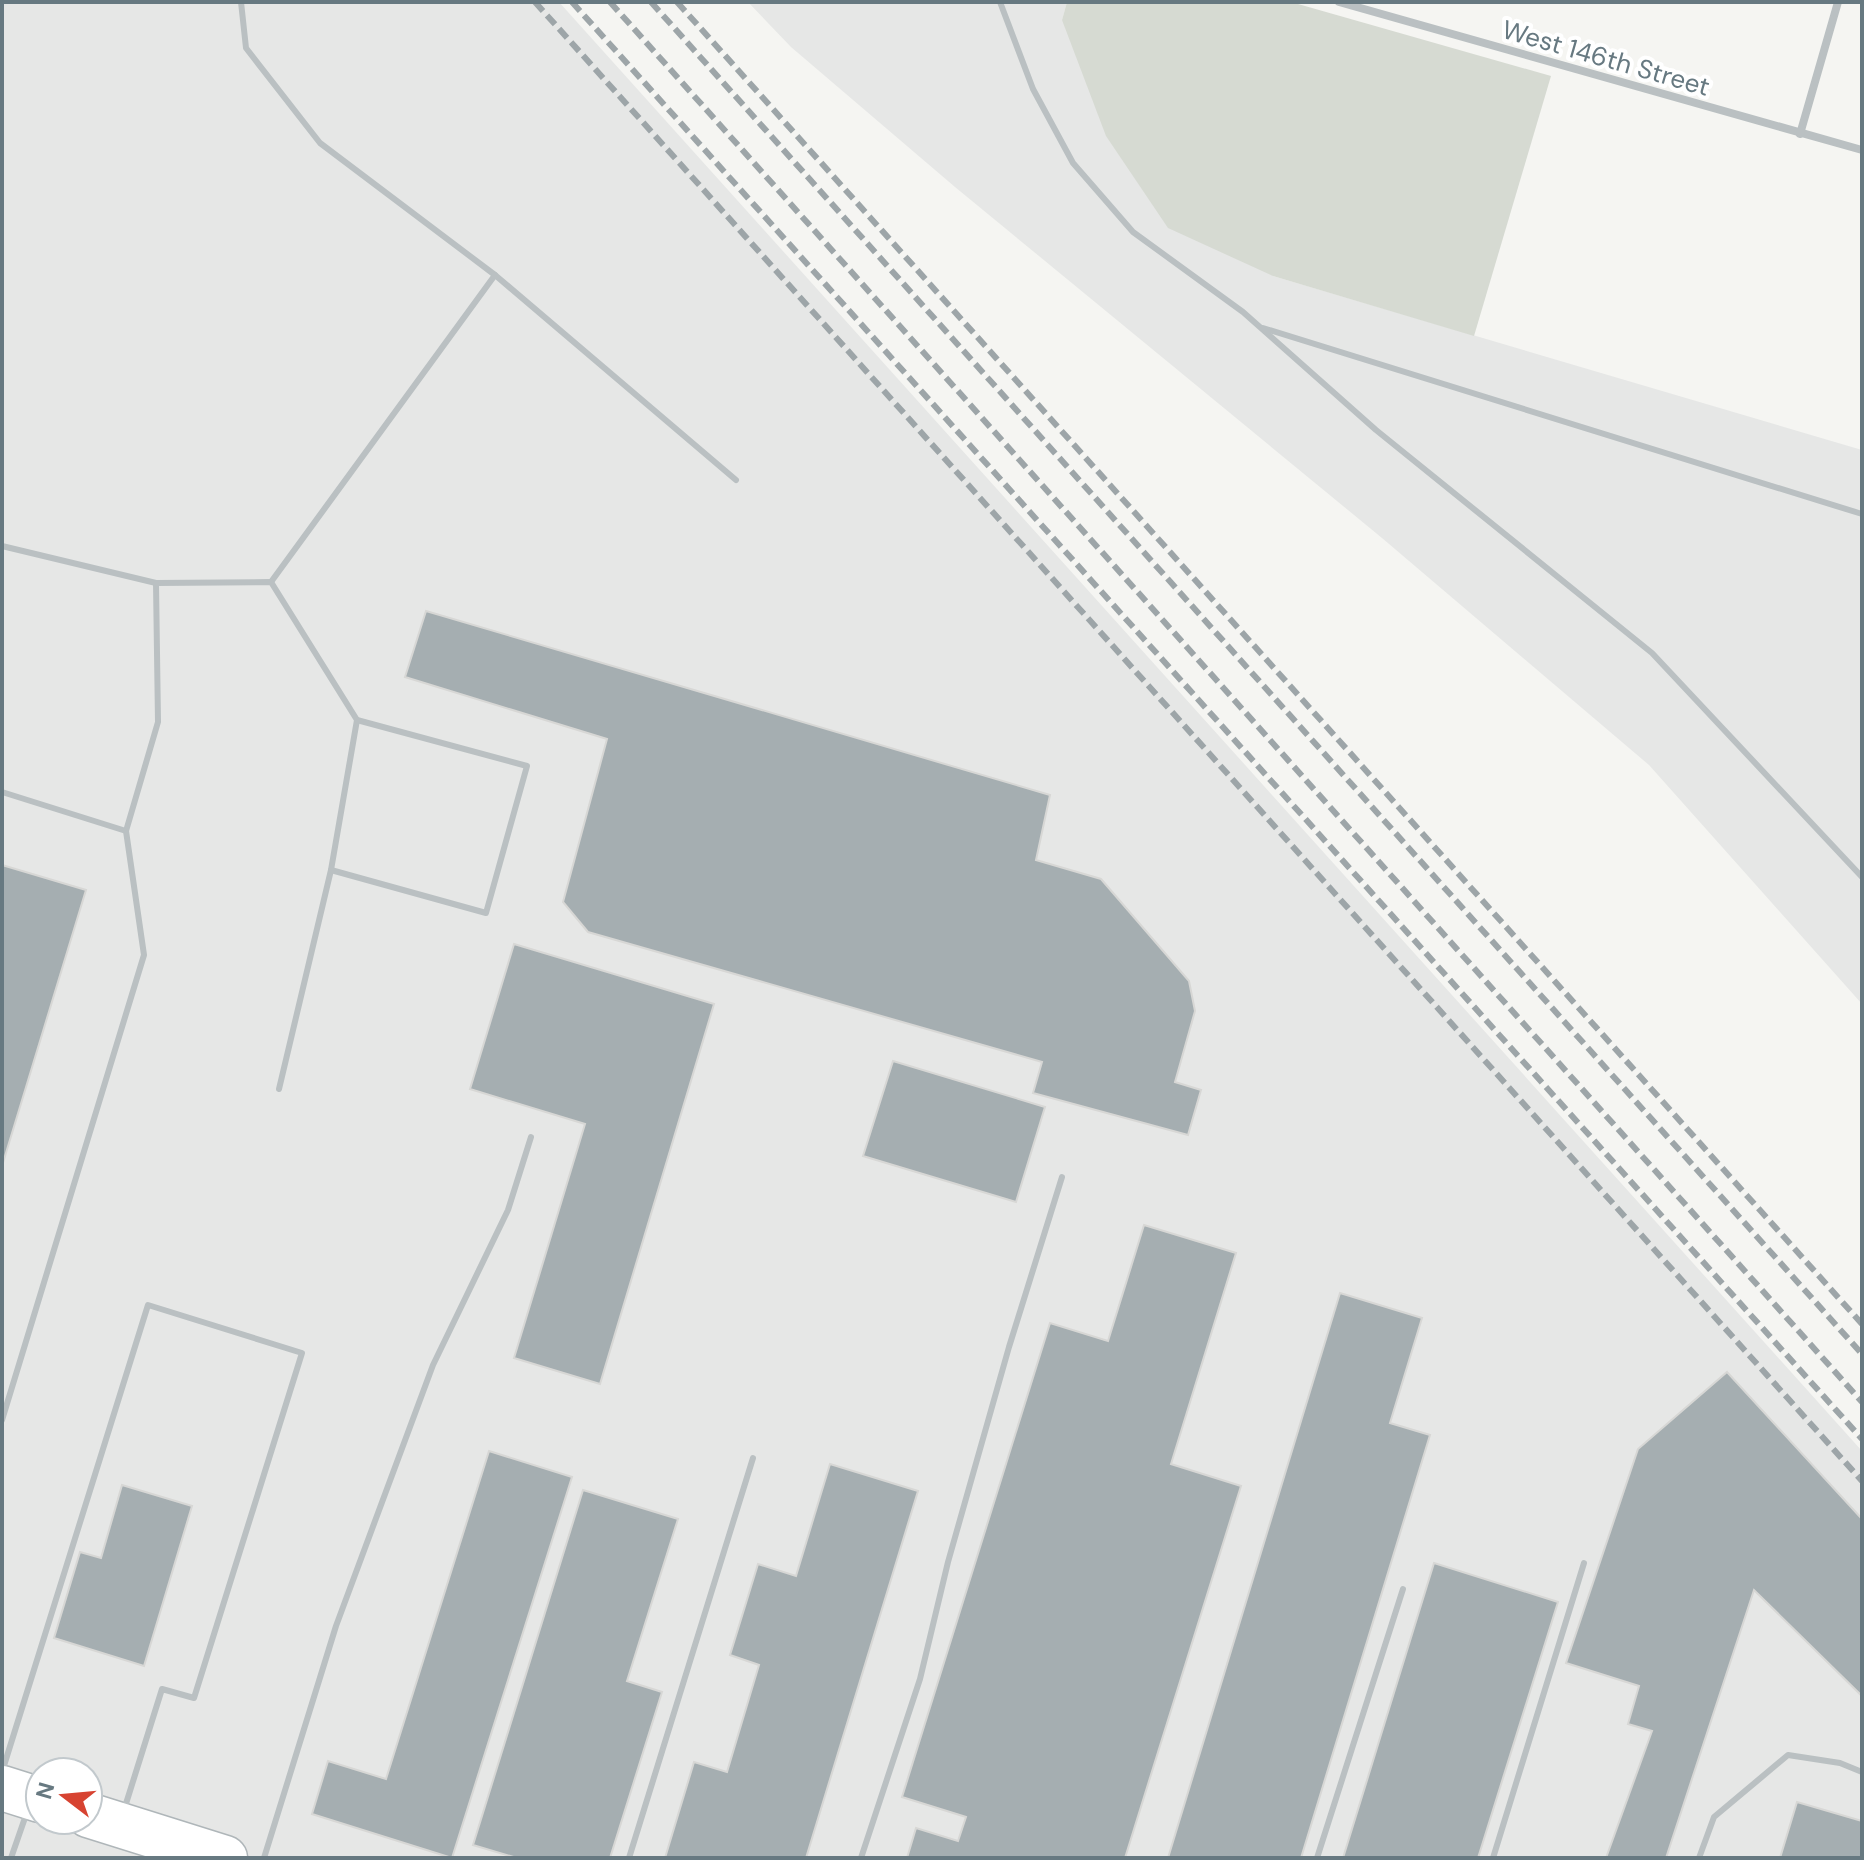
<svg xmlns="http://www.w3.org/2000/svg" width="1864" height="1860" font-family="'DM Sans',sans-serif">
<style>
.built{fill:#e6e7e6;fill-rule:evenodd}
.green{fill:#d6dad2}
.building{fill:#a5aeb1;stroke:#d7d7d5;stroke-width:2}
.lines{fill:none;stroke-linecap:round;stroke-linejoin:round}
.secondary-casing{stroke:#afb6b9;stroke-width:47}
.lane{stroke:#bac0c2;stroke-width:6}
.street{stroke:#bac0c2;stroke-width:8}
.secondary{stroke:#fff;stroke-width:44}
.rail{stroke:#9da5a8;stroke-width:6;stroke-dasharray:12 6;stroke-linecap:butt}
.labels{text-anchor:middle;stroke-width:8;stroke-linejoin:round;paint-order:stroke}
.street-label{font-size:26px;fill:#677981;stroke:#fff}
</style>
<rect width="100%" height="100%" fill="#f5f5f2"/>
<g class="built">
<path d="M2,2H559L1862,1451V1858H2ZM40,1772H88V1820H40Z"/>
<polygon points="748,2 1067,2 1062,20 1273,276 1862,450 1862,1004 1649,765 1382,538 955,187 791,47"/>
</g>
<polygon class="green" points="1067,2 1291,2 1551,76 1474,336 1273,276 1168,228 1106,136 1062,20"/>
<g class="building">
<polygon points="426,611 1050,795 1036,860 1101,879 1189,981 1195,1011 1175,1082 1201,1090 1188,1135 1033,1093 1042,1062 588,932 563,902 607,739 405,677"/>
<polygon points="2,865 86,890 2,1166"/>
<polygon points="514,944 714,1004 600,1384 514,1358 585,1124 470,1089"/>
<polygon points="893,1061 1045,1107 1016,1202 863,1156"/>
<polygon points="1144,1225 1236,1253 1171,1464 1241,1486 1125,1858 907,1858 916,1828 958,1841 966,1817 902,1797 1050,1323 1108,1341"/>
<polygon points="1340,1293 1422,1318 1390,1423 1430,1435 1301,1858 1168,1858"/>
<polygon points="1727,1372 1862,1519 1862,1696 1754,1590 1666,1858 1606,1858 1652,1731 1628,1724 1639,1686 1566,1663 1638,1449"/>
<polygon points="489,1451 572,1477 452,1858 312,1814 328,1761 386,1779"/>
<polygon points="830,1464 918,1491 806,1858 665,1858 694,1762 727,1772 759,1665 730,1655 758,1564 796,1576"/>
<polygon points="122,1485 192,1506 144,1666 54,1638 80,1552 101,1558"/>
<polygon points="583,1490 678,1519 627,1681 662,1692 610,1858 517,1858 473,1845"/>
<polygon points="1434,1563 1558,1602 1478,1858 1343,1858"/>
<polygon points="1797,1802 1862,1821 1862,1858 1780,1858"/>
</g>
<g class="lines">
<g class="secondary-casing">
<g id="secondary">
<polyline points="2,1788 40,1800"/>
<polyline points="88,1815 225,1858"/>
</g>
</g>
<g class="lane">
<polyline points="241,2 246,48 320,143 495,275 736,480"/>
<polyline points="1000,2 1033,89 1073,163 1133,232 1243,312 1376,430 1652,653 1862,877"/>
<polyline points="1263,328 1862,514"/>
<polyline points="2,546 156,583 158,722 126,831 2,792"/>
<polyline points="271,582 495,275"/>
<polyline points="156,583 271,582 357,720 331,870 279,1089"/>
<polyline points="331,870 486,913 527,766 357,720"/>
<polyline points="2,1420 144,955 126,831"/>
<polyline points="2,1772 148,1305 302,1353 194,1698 162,1689 124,1810"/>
<polyline points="11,1858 27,1812"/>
<polyline points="264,1858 336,1626 433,1365 508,1210 531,1137"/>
<polyline points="629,1858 753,1458"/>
<polyline points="861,1858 920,1679 948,1562 1009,1347 1062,1177"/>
<polyline points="1317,1858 1403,1589"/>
<polyline points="1493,1858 1584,1563"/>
<polyline points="1699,1858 1714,1817 1788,1755 1840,1763 1862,1772"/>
</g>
<g class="street">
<polyline points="1339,2 1862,150"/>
<polyline points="1800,134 1838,2"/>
</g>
<use href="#secondary" class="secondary"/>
<g class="rail">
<polyline points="535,2 1862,1481"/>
<polyline points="572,2 1862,1439"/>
<polyline points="610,2 1862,1402"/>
<polyline points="651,2 1862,1354"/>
<polyline points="677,2 1862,1324"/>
</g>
</g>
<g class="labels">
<g class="street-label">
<text transform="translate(1606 58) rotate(16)" y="9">West 146th Street</text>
</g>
</g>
<rect width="1864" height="1860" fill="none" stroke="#677981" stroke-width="8"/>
<g transform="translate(64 1796) rotate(286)"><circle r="38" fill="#ffffff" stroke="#c2c9cd" stroke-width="2"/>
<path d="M0-6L14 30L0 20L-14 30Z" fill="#d74331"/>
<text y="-12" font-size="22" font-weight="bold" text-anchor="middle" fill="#677981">N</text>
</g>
</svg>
